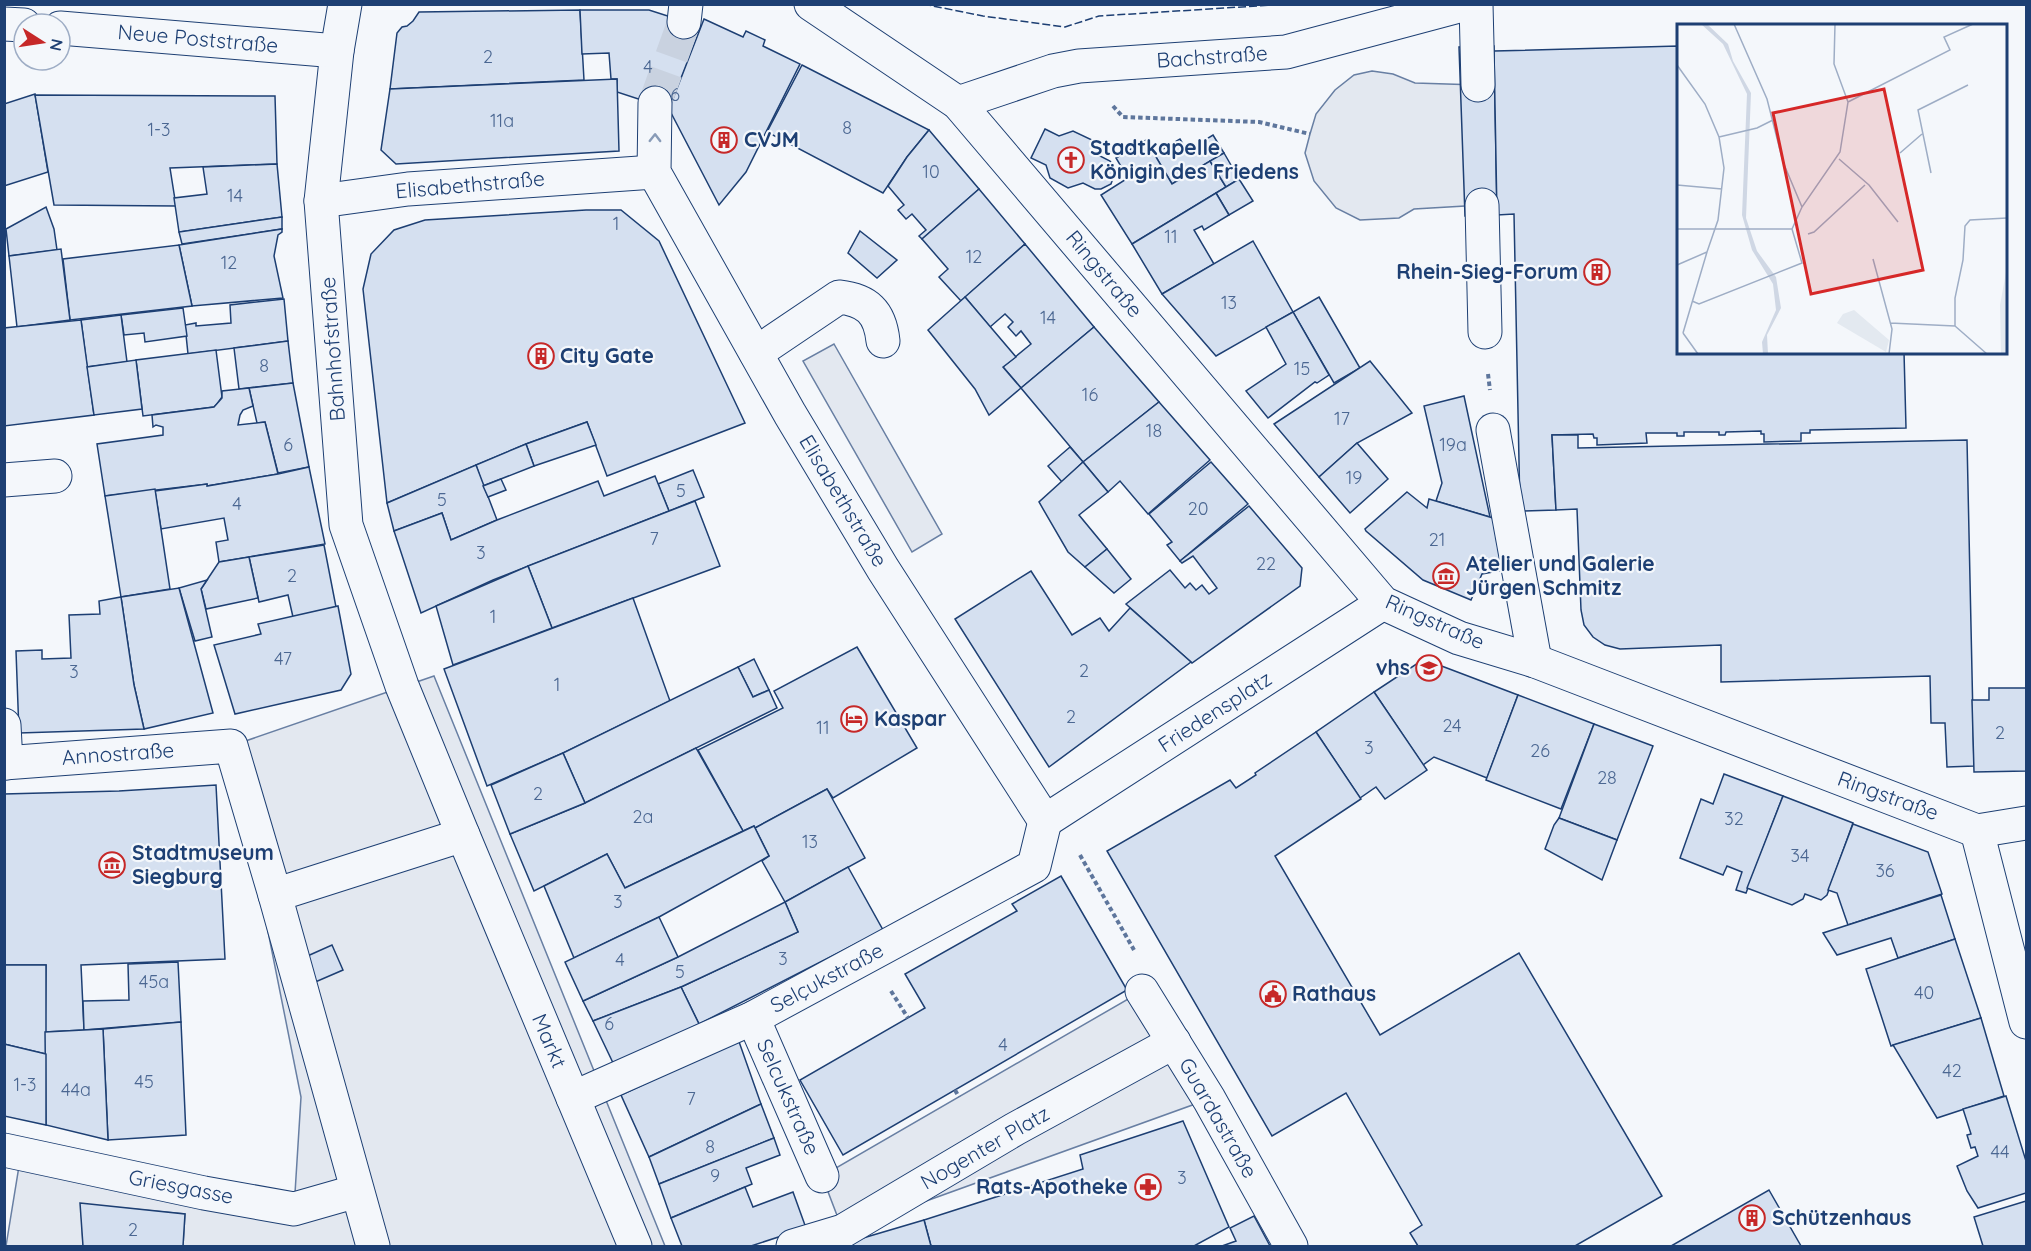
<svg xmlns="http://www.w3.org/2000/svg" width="2031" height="1251" font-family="Quicksand,sans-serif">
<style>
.parking{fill:#e3e8f0;stroke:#687fa3;stroke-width:1.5}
.building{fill:#d5e0f0;stroke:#1d3f73;stroke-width:1.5}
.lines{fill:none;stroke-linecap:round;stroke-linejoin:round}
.minor-tunnel{stroke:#c9d2e0;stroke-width:33;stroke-dasharray:33 16;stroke-linecap:butt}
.minor-casing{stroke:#1d3f73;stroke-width:35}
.path{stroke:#5e769c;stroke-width:4;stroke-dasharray:4.5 3;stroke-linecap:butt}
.minor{stroke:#f4f7fb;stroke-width:33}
.fence{stroke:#1d3f73;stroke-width:1.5;stroke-dasharray:8 3;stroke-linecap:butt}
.oneway{stroke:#889bb7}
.labels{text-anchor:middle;stroke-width:4.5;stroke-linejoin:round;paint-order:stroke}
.number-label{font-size:18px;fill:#4b6792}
.street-label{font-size:21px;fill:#1d3f73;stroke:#f4f7fb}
.poi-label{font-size:21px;font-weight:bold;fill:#1d3f73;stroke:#f4f7fb;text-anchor:start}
.inset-road{fill:none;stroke:#9eadc5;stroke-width:1.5}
.view{fill:#d62828;fill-opacity:0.15;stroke:#d62828;stroke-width:3}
.inset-edge{fill:none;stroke:#1d3f73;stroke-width:3}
</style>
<rect width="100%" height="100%" fill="#f4f7fb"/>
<g class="parking">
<polygon points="1372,71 1393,74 1415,83 1478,85 1482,205 1414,209 1399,218 1360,220 1336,208 1314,181 1305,153 1310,134 1316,114 1335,90 1354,75"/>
<polygon points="834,344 942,534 912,552 803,361"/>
<polygon points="434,676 665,1246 183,1246 185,1214 81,1204 83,1246 6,1246 21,1154 294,1209 301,1097 231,746"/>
<polygon points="1142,991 1209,1099 843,1231 822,1176"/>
</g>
<g class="building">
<polygon points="580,10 584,80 390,89 397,33 402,27 407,26 413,21 419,12"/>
<polygon points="580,10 649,10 702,27 669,109 617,92 617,79 611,79 609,53 582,54"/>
<polygon points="704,19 743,37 746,31 765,40 763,46 800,64 746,172 719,205 669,109"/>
<polygon points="1494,46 1497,215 1465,216 1459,47"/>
<polygon points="1678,46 1678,352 1904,352 1906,428 1810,430 1810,433 1801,433 1801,441 1764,442 1764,434 1761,434 1761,431 1726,432 1725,435 1719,435 1719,432 1684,432 1684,436 1677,436 1677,433 1646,433 1647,443 1597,445 1597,438 1594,438 1593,434 1552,435 1556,510 1520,511 1514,214 1497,215 1494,51"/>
<polygon points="802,65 929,130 907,157 883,193 767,132"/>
<polygon points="617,79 619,151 396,164 381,150 390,89"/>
<polygon points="35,94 48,172 4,186 4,104"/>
<polygon points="35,95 275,96 277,164 170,168 176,206 54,205"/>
<polygon points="1045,129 1059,136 1073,131 1092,140 1098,155 1110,161 1114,166 1115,172 1111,184 1101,189 1095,189 1083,183 1068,188 1050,178 1046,165 1031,158"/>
<polygon points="929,130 979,189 922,239 919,236 926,230 912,214 906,219 898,210 904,205 888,186 907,157"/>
<polygon points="1213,135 1224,153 1172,184 1154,154 1180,139 1187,151"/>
<polygon points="1146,140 1172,184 1210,161 1226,187 1132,244 1101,195 1128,178 1116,158"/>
<polygon points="1224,153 1239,179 1226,187 1210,161"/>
<polygon points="277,164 282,217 179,232 174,198 207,194 203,167"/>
<polygon points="1239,179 1253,201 1229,215 1216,193"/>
<polygon points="979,189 1025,244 961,301 939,277 948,269 922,239"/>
<polygon points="1216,193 1229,215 1204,230 1202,226 1194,230 1214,264 1162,294 1132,244"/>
<polygon points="46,207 54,229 57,250 9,256 6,229"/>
<polygon points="586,210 621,210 659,241 745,423 607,476 587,422 526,444 387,503 363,289 371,254 394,230 425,220"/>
<polygon points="282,217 282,229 182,244 179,232"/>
<polygon points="282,229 282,232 278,235 274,256 283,298 192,306 179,245"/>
<polygon points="860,231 897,260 877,278 848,253"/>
<polygon points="1253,241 1293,312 1216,356 1162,294"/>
<polygon points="1025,244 1094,327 1021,388 1003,367 1031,344 1021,331 1016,336 1008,327 1013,322 1005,314 990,327 965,297"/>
<polygon points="179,245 192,306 70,320 63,259"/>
<polygon points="61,249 70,320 17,327 9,256"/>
<polygon points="965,297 1016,357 1003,367 1021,388 989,415 975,389 928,330"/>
<polygon points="1319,297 1360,368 1334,383 1293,312"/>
<polygon points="284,299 288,341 188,354 185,325 196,323 196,326 231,323 230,305"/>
<polygon points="183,308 187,336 145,342 144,333 124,335 121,315"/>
<polygon points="1293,312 1329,375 1317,383 1315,382 1268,418 1246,391 1286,364 1266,327"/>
<polygon points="121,315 127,362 87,367 81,320"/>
<polygon points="81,320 94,415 4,426 4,328"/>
<polygon points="1094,327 1159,402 1083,462 1021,388"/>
<polygon points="288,341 293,383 239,389 234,348"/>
<polygon points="216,350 222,397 217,404 214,407 143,416 136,360"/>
<polygon points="136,360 142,409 94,415 87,367"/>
<polygon points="1370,361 1412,413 1357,443 1319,477 1274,424"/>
<polygon points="293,383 309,467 278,473 265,422 257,423 249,388"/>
<polygon points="249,388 253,406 243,410 240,415 238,425 265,422 278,474 207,486 207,484 105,496 97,444 163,435 163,427 156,425 153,427 152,415 214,407 222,398 222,391"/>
<polygon points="1464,396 1490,517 1436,501 1442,483 1424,406"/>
<polygon points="1159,402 1210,460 1148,514 1120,481 1108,492 1083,462"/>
<polygon points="587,422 596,445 534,466 526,444"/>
<polygon points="1552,435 1578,435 1578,448 1967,440 1974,766 1947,767 1945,723 1931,723 1930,676 1721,682 1721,645 1620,649 1605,645 1593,637 1584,625 1581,610 1577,509 1556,510"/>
<polygon points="1357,443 1388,479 1350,513 1319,477"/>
<polygon points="526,444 534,466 483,486 476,465"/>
<polygon points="1070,447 1083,462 1062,482 1048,466"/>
<polygon points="1083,462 1108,492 1079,515 1107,549 1085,567 1068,552 1039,502"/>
<polygon points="1211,462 1248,504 1180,561 1167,545 1172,542 1149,514"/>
<polygon points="476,465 497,520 451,540 442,513 394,531 387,503"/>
<polygon points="309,467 325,544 219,562 216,542 228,540 224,518 161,529 155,491 207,484 207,486 278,474"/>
<polygon points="693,470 704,497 669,511 658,484"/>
<polygon points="655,476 669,511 493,580 421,613 394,531 442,513 451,540 497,520 598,481 604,496"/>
<polygon points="501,479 506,490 488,497 483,486"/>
<polygon points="155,489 170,589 121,597 105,496"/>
<polygon points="1407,492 1427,508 1429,499 1493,518 1504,570 1482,574 1471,600 1423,580 1366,531 1365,529"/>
<polygon points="695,501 720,566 552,628 528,566"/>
<polygon points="1249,506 1302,568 1300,586 1192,663 1126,604 1170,570 1185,588 1190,583 1196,590 1202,585 1209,594 1217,588 1193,556 1182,563 1180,561"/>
<polygon points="324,545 336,607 293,617 288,595 259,602 249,557"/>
<polygon points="1107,549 1131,579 1114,593 1085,567"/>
<polygon points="249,557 258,598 206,609 201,589 219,562"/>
<polygon points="528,566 552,628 453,665 436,606"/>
<polygon points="1031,571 1072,635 1100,618 1109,631 1130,608 1191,662 1049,767 955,619"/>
<polygon points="207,580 201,589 212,637 195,641 179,588"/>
<polygon points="179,588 213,713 144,729 134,685 121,597"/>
<polygon points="121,597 134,685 144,729 19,733 16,651 42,650 42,659 71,658 69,615 100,614 99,601"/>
<polygon points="633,598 670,701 563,753 487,786 444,669"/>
<polygon points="338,606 351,674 341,690 235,714 214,645 261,634 258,624"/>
<polygon points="857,647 917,748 833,798 827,789 755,828 754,826 743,831 698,750 783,708 774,691"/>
<polygon points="754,659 769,690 753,697 738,667"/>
<polygon points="1431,662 1518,695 1487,778 1434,757 1423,765 1374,692 1418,663"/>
<polygon points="738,667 753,697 769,690 777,708 585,803 563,753"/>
<polygon points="1989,688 2026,688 2026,771 1974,772 1972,700 1989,700"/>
<polygon points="1374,692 1427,770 1385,799 1376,787 1360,798 1316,732"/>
<polygon points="1518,695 1594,724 1561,809 1486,780"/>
<polygon points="1594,724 1653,746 1617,840 1559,818"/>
<polygon points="1316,732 1361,799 1275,856 1380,1035 1519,953 1662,1196 1575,1246 1418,1246 1410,1233 1422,1225 1346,1093 1272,1136 1107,851 1230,780 1236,788 1256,775 1255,773"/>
<polygon points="696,748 743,831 625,888 607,854 534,891 510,834 585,803"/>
<polygon points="563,753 585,803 510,834 491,785"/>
<polygon points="1724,774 1783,796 1746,893 1736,890 1742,872 1727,866 1723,875 1680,858 1701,799 1713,804"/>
<polygon points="216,785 225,959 81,965 84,1030 45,1032 46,965 4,965 4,794 119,791"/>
<polygon points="827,789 865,858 785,902 762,861 769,856 755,828"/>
<polygon points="1783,796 1853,823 1827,895 1821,900 1805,894 1803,899 1792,905 1747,888"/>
<polygon points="1559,818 1617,840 1602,880 1545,849 1554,825"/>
<polygon points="1853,824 1928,852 1942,894 1848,925 1837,893 1828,890"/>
<polygon points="754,826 769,856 659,917 574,958 544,886 607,854 625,888"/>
<polygon points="848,867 883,930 699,1024 681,987 798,932 785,902"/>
<polygon points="1061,876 1127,990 843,1155 800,1080 925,1008 905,974 1017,911 1012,904"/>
<polygon points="1941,895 1955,939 1898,958 1891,938 1837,955 1823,933"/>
<polygon points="785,902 798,932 681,987 593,1021 583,1001 678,957"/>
<polygon points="659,917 678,957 583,1001 565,962"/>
<polygon points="1955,939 1981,1018 1891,1046 1866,969"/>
<polygon points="332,945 343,970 313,983 303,958"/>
<polygon points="178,962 181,1022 84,1030 83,1001 129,1000 128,964"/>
<polygon points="4,965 46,965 46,1054 4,1044"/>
<polygon points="681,987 699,1024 615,1067 593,1021"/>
<polygon points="1981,1018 2004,1096 1937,1118 1893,1045"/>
<polygon points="181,1022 186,1135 108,1140 103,1029"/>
<polygon points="103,1029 108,1140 46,1125 45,1032"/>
<polygon points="737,1036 761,1104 649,1157 621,1095 666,1074"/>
<polygon points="4,1044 46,1054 46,1125 4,1116"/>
<polygon points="2006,1096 2026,1161 2026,1193 1978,1208 1967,1191 1957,1166 1978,1156 1975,1147 1971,1148 1967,1135 1971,1134 1963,1109"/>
<polygon points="761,1104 774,1138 659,1184 649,1157"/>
<polygon points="1183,1121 1229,1227 1194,1246 931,1246 924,1220 1083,1169 1080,1155"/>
<polygon points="774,1138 780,1155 746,1168 752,1184 671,1218 659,1184"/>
<polygon points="745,1187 753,1207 793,1192 806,1228 751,1246 682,1246 671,1218"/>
<polygon points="1769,1190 1801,1246 1671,1246"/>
<polygon points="2026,1201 2026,1246 1983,1246 1974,1217"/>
<polygon points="80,1203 185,1214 183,1246 83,1246"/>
<polygon points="1254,1216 1270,1246 1222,1246 1236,1241 1230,1228"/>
<polygon points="924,1220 931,1246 836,1246"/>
</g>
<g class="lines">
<polyline class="minor-tunnel" points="655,103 684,22"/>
<g class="minor-casing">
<g id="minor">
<polyline points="345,4 337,51 321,201 346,525 402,686 463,835 635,1246"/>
<polyline points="811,4 958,103 1383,603 1459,638 1535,661 1977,831"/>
<polyline points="1476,4 1478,85"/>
<polyline points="684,22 686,4"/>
<polyline points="4,24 24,25"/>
<polyline points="60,28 337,51"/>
<polyline points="655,103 654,172 790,414 883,569 1045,821"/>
<polyline points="958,103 1053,71 1079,66 1286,52 1466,4"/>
<polyline points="321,201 408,189 654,172"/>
<polyline points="1482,205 1485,332"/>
<path d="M756,353L839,297C867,300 880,312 883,341"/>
<polyline points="1493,430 1535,661"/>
<polyline points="4,480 55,476"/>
<polyline points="4,725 6,763"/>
<polyline points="4,763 231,746 275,895"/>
<polyline points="1045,821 1383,603"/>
<polyline points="1977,831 2026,1022"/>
<polyline points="1977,831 2026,823"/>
<polyline points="1142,991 1209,1099 1291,1246"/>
<polyline points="753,1018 822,1176"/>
<polyline points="573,1098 753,1018 1034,866 1045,821"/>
<polyline points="4,1150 204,1193 294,1209 357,1191"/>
<polyline points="373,1246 275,895 463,835"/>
<polyline points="793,1246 843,1231 1015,1129 1174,1042"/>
</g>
</g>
<g class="path">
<polyline points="1113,106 1123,117 1259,122 1310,134"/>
<polyline points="1488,374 1490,390"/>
<polyline points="1080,855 1134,950"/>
<polyline points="891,991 908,1018"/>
<polyline points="955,1090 959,1097"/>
</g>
<use href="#minor" class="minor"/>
<polyline class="fence" points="923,4 983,16 1065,27 1099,16 1288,4"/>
</g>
<defs><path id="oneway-chevron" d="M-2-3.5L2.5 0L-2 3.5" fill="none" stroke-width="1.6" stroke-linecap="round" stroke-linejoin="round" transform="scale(1.5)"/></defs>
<use class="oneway" href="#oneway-chevron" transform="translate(655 138) rotate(-89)"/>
<defs>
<g id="building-ring" transform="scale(1.35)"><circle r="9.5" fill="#f4f7fb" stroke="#c62828" stroke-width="1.5"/><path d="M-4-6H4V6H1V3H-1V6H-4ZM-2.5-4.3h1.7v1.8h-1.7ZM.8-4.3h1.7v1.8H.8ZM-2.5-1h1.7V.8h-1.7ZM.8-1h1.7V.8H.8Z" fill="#c62828"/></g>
<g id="church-ring" transform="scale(1.35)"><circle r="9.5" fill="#f4f7fb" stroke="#c62828" stroke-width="1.5"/><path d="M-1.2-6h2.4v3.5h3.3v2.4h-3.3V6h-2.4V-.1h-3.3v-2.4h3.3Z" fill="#c62828"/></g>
<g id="museum-ring" transform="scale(1.35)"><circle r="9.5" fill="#f4f7fb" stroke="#c62828" stroke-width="1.5"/><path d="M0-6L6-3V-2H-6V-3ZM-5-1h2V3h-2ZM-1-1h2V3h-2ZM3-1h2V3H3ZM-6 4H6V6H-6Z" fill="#c62828"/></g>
<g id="school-ring" transform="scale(1.35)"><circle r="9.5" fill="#f4f7fb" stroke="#c62828" stroke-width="1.5"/><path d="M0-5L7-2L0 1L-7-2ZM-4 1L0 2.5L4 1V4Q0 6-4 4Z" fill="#c62828"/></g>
<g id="hotel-ring" transform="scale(1.35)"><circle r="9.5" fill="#f4f7fb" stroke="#c62828" stroke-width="1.5"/><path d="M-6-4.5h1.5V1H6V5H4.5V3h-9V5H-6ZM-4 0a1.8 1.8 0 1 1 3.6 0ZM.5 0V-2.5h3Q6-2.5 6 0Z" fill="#c62828"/></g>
<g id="civic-ring" transform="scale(1.35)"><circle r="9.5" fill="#f4f7fb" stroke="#c62828" stroke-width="1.5"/><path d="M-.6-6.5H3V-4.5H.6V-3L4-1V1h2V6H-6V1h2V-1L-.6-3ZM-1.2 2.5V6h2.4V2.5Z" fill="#c62828"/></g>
<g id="pharmacy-ring" transform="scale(1.35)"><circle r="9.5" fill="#f4f7fb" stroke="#c62828" stroke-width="1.5"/><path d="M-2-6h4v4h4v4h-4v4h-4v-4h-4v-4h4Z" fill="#c62828"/></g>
</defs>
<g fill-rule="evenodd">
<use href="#building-ring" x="724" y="140"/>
<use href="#church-ring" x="1071" y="160"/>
<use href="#building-ring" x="1597" y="272"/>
<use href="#building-ring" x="541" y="356"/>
<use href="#museum-ring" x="1446" y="576"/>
<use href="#school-ring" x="1429" y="668"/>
<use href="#hotel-ring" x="854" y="719"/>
<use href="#museum-ring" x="112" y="865"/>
<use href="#civic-ring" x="1273" y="994"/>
<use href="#pharmacy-ring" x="1148" y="1187"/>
<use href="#building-ring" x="1752" y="1218"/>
</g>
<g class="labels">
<g class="number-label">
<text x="488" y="63">2</text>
<text x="648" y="73">4</text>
<text x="675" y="101">6</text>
<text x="502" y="127">11a</text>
<text x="847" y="134">8</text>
<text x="159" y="136">1-3</text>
<text x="931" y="178">10</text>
<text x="235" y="202">14</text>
<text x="616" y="230">1</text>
<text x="1171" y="243">11</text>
<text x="974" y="263">12</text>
<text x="229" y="269">12</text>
<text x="1229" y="309">13</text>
<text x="1048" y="324">14</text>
<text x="264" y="372">8</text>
<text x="1302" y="375">15</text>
<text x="1090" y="401">16</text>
<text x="1342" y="425">17</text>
<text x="1154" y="437">18</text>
<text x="288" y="451">6</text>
<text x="1453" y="451">19a</text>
<text x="1354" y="484">19</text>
<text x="681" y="497">5</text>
<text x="442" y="506">5</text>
<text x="237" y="510">4</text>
<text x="1198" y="515">20</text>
<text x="654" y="545">7</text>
<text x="1437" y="546">21</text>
<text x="481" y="559">3</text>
<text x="1266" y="570">22</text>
<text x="292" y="582">2</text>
<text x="493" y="623">1</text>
<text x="283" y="665">47</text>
<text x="1084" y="677">2</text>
<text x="74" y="678">3</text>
<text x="557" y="691">1</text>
<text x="1071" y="723">2</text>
<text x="1452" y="732">24</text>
<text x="823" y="734">11</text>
<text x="2000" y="739">2</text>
<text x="1369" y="754">3</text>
<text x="1540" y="757">26</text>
<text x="1607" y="784">28</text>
<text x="538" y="800">2</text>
<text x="643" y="823">2a</text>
<text x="1734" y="825">32</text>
<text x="810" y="848">13</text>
<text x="1800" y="862">34</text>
<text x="1885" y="877">36</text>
<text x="618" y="908">3</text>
<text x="783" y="965">3</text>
<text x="620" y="966">4</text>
<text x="680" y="978">5</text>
<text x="154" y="988">45a</text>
<text x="1924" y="999">40</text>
<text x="609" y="1030">6</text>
<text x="1003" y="1051">4</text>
<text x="1952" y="1077">42</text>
<text x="144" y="1088">45</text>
<text x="25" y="1091">1-3</text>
<text x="76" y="1096">44a</text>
<text x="691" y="1105">7</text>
<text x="710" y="1153">8</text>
<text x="2000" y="1158">44</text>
<text x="715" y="1182">9</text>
<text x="1182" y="1184">3</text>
<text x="133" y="1236">2</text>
</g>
<g class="street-label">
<text transform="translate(198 39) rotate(5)" y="7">Neue Poststraße</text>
<text transform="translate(1212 57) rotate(-4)" y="7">Bachstraße</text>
<text transform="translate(470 185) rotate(-5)" y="7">Elisabethstraße</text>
<text transform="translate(1104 274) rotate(50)" y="7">Ringstraße</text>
<text transform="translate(333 349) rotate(-94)" y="7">Bahnhofstraße</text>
<text transform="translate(843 501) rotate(59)" y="7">Elisabethstraße</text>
<text transform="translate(1435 622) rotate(24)" y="7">Ringstraße</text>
<text transform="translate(1215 712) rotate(-33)" y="7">Friedensplatz</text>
<text transform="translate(118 754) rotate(-4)" y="7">Annostraße</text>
<text transform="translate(1888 796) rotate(20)" y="7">Ringstraße</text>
<text transform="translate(827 978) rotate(-28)" y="7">Selçukstraße</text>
<text transform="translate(549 1041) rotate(67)" y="7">Markt</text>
<text transform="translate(788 1097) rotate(66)" y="7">Selcukstraße</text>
<text transform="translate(1218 1118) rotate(60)" y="7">Guardastraße</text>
<text transform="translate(985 1148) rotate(-30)" y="7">Nogenter Platz</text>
<text transform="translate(181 1187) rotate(11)" y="7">Griesgasse</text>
</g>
<g class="poi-label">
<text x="744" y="147">CVJM</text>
<text x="1090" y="155">Stadtkapelle<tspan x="1090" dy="24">Königin des Friedens</tspan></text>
<text x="1578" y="279" text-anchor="end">Rhein-Sieg-Forum</text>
<text x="560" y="363">City Gate</text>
<text x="1466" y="571">Atelier und Galerie<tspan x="1466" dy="24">Jürgen Schmitz</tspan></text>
<text x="1410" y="675" text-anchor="end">vhs</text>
<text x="874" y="726">Kaspar</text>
<text x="132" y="860">Stadtmuseum<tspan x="132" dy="24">Siegburg</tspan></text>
<text x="1292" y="1001">Rathaus</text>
<text x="1128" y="1194" text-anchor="end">Rats-Apotheke</text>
<text x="1772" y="1225">Schützenhaus</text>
</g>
</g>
<g transform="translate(1677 24)">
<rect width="330" height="330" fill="#f4f7fb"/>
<path d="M330,243V330H324L323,281ZM177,286L212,316L209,328L160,299L166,290Z" fill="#e3e9f0"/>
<path d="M24,0H30L51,20L56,37L74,69L69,194L80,227L99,253L104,284L90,311L91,330H86L85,318L99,286L96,260L75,226L65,191L70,70L46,20Z" fill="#cfd7e4"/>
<path class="inset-road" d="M57,0L90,75L106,138L125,183M0,41L28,80L42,113L47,144L41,196L30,228L0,241M171,78L273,26L267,13L296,0M42,113L80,104L96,96M223,129L245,110M162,135L192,161L221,198M254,149L241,86L291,61M0,161L45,165M0,205H115M115,205L125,183L163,128L171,78L157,40L158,0M131,210L137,208L188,161M196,235L215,305L212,330M15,277L22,280L125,239L115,205M213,299L278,302M6,309L30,228M6,309L21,330M310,330L278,302V274L286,236L288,202L293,196L330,194"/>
<path class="view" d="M207,65L246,246L134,270L96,89Z"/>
<rect width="330" height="330" class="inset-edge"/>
</g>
<rect width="2031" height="1251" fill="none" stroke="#1d3f73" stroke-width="12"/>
<g transform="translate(42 42) rotate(102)"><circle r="28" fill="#f4f7fb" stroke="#9eadc5" stroke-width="1.5"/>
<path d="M0-4.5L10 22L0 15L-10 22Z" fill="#c62828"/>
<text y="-9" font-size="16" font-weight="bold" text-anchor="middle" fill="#1d3f73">N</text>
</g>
</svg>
